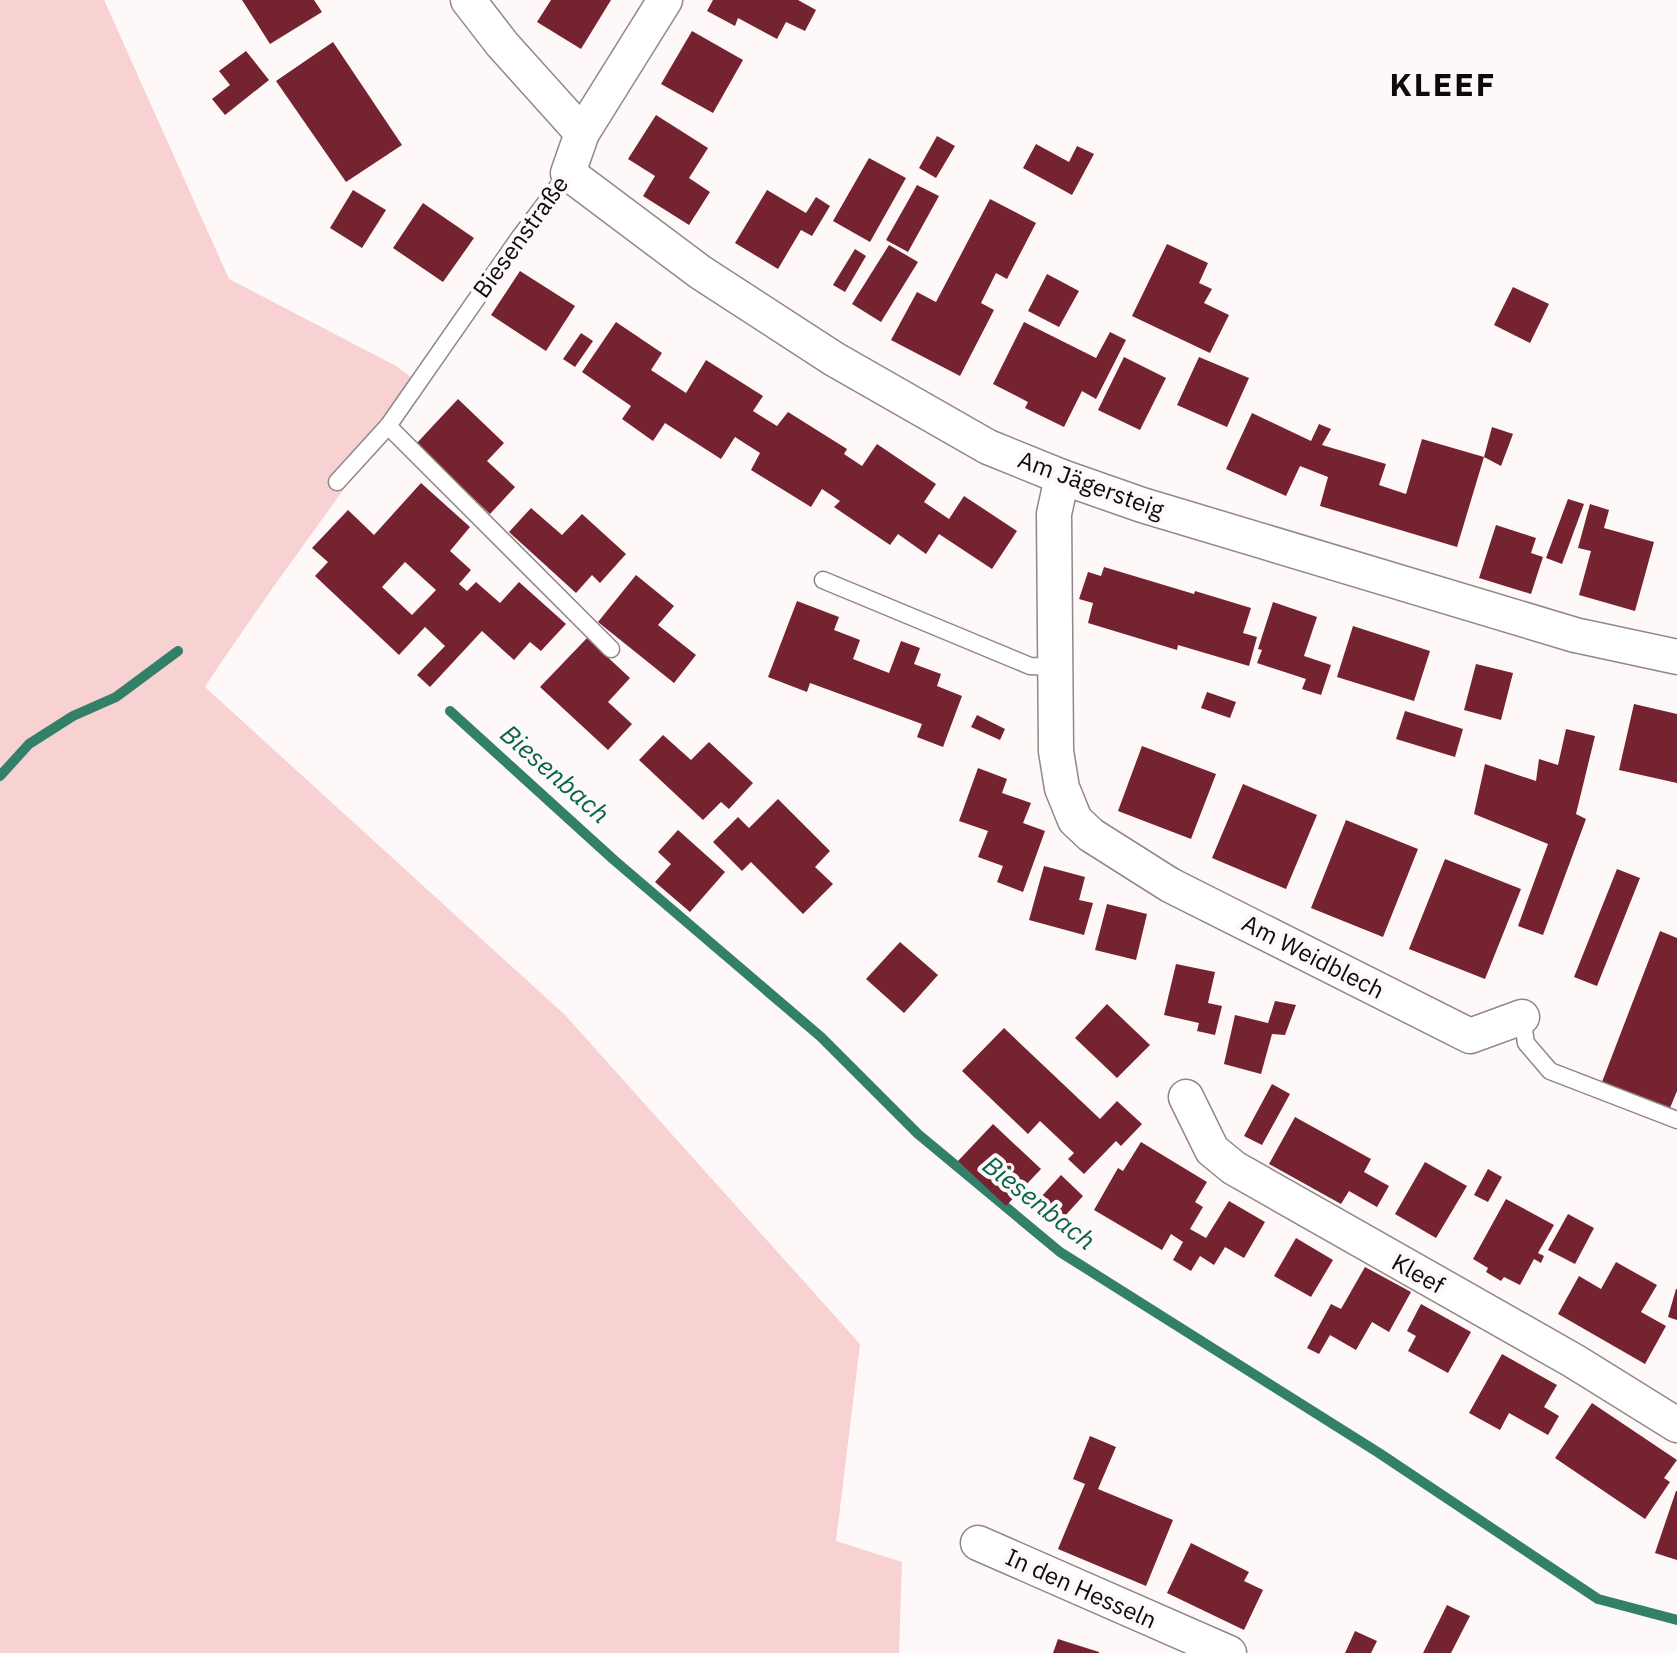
<svg xmlns="http://www.w3.org/2000/svg" width="1677" height="1653" font-family="'IBM Plex Sans',sans-serif">
<style>
.green{fill:#f8d1d3}
.lines{fill:none;stroke-linecap:round;stroke-linejoin:round}
.stream{stroke:#328068;stroke-width:10}
.building{fill:#752330;fill-rule:evenodd}
.lane-casing{stroke:#918787;stroke-width:19}
.street-casing{stroke:#918787;stroke-width:37}
.lane{stroke:#fff;stroke-width:16}
.street{stroke:#fff;stroke-width:34}
.labels{text-anchor:middle;stroke-width:8;stroke-linejoin:round;paint-order:stroke}
.street-label{font-size:24px;fill:#0e0a0a;stroke:#fef8f8}
.water-label{font-size:26px;font-style:italic;fill:#07644d;stroke:#fef8f8}
.district-label{font-size:32px;font-weight:bold;letter-spacing:2px;fill:#0e0a0a;stroke:#fef8f8}
</style>
<rect width="100%" height="100%" fill="#fef8f8"/>
<path class="green" d="M0,0H104L229,279L396,366L419,383C349,485 273,583 205,687L565,1015L860,1344L836,1541L902,1562L899,1653H0Z"/>
<g class="lines">
<g class="stream">
<polyline points="450,711 614,860 821,1037 918,1134 1060,1252 1379,1453 1598,1599 1677,1620"/>
<polyline points="0,776 29,744 73,716 116,697 178,651"/>
</g>
</g>
<g class="building">
<polygon points="242,0 314,0 322,12 270,44"/>
<polygon points="551,0 611,0 581,49 537,22"/>
<polygon points="713,0 798,0 816,10 805,31 786,22 777,39 738,18 735,26 707,11"/>
<polygon points="692,31 743,60 713,113 661,84"/>
<polygon points="333,42 402,145 346,182 276,81"/>
<polygon points="246,51 269,80 225,115 212,99 230,85 219,71"/>
<polygon points="656,115 708,148 689,178 710,192 689,225 643,196 655,176 628,159"/>
<polygon points="937,136 955,146 936,178 919,168"/>
<polygon points="1036,144 1069,162 1077,146 1094,154 1072,195 1023,168"/>
<polygon points="869,158 906,178 870,242 833,221"/>
<polygon points="917,185 939,196 908,252 886,240"/>
<polygon points="353,190 386,210 362,248 330,228"/>
<polygon points="767,190 806,213 816,197 830,206 812,236 801,230 778,269 735,243"/>
<polygon points="990,199 1036,223 1007,279 996,273 981,303 994,310 960,376 891,340 917,292 936,302"/>
<polygon points="423,203 474,238 443,282 393,248"/>
<polygon points="1167,244 1208,263 1199,283 1212,289 1204,303 1229,315 1210,353 1132,316"/>
<polygon points="889,245 918,262 881,322 852,304"/>
<polygon points="855,249 866,256 845,292 833,285"/>
<polygon points="520,271 575,306 546,351 491,315"/>
<polygon points="1047,274 1079,291 1059,327 1028,311"/>
<polygon points="1513,287 1549,304 1530,343 1494,325"/>
<polygon points="616,322 662,353 651,370 686,393 706,360 763,396 753,411 777,426 788,412 847,449 844,454 862,466 877,444 936,484 924,502 949,519 964,496 1017,531 992,569 939,534 926,554 898,534 890,545 834,507 840,501 822,489 811,507 751,470 760,453 735,437 721,459 665,423 653,441 622,419 631,406 582,372"/>
<polygon points="1024,322 1096,358 1110,332 1126,340 1096,399 1082,391 1064,427 1025,408 1028,402 993,384"/>
<polygon points="581,333 593,341 575,367 563,359"/>
<polygon points="1124,357 1166,378 1140,430 1098,410"/>
<polygon points="1199,357 1249,378 1227,427 1177,405"/>
<polygon points="458,399 504,443 487,461 515,487 490,514 416,444"/>
<polygon points="1252,413 1311,441 1319,424 1331,429 1322,445 1386,464 1379,485 1406,494 1422,439 1484,457 1457,547 1320,506 1328,477 1300,466 1286,496 1226,469"/>
<polygon points="1492,427 1513,434 1501,466 1484,457"/>
<path d="M421,483L470,527L450,551L471,570L459,584L467,591L476,582L500,603L519,582L566,624L541,651L530,642L514,660L482,631L430,687L417,675L445,646L425,627L399,655L315,576L328,562L312,548L348,510L374,535ZM405,562L436,590L412,615L382,587Z"/>
<polygon points="1568,499 1584,504 1562,564 1546,558"/>
<polygon points="1590,504 1609,510 1604,528 1654,542 1635,611 1579,595 1591,551 1578,548"/>
<polygon points="531,508 562,535 582,514 626,554 600,583 592,575 576,593 509,532"/>
<polygon points="1496,525 1536,538 1531,553 1543,557 1531,594 1479,578"/>
<polygon points="1104,567 1194,594 1195,591 1251,608 1243,633 1257,637 1249,666 1178,645 1177,650 1088,623 1093,603 1079,599 1088,572 1101,576"/>
<polygon points="636,575 674,606 658,625 696,655 674,683 598,622"/>
<polygon points="797,601 839,617 834,630 860,640 853,659 889,673 901,641 920,648 914,664 941,674 937,686 962,696 943,747 917,737 922,724 810,683 807,692 768,677"/>
<polygon points="1273,602 1317,617 1304,656 1331,665 1321,695 1302,689 1306,679 1257,663 1262,650 1258,649"/>
<polygon points="1353,626 1430,651 1414,701 1337,677"/>
<polygon points="587,638 630,678 608,702 632,724 608,750 540,687"/>
<polygon points="1476,664 1513,673 1501,720 1464,710"/>
<polygon points="1207,692 1236,702 1230,718 1201,708"/>
<polygon points="1634,704 1677,714 1677,783 1619,770"/>
<polygon points="1405,711 1463,729 1455,757 1396,739"/>
<polygon points="977,715 1005,729 1000,740 971,727"/>
<polygon points="1566,729 1595,736 1576,814 1586,819 1543,935 1518,926 1548,844 1474,814 1485,764 1536,781 1539,759 1558,765"/>
<polygon points="663,735 691,760 709,742 753,783 729,809 721,802 703,820 639,760"/>
<polygon points="1142,746 1216,774 1191,839 1118,811"/>
<polygon points="978,768 1007,779 1002,793 1031,803 1023,823 1045,831 1023,892 997,882 1003,866 978,857 988,831 959,821"/>
<polygon points="1243,784 1317,815 1286,889 1212,858"/>
<polygon points="778,799 830,851 815,867 833,884 803,914 751,862 742,871 713,842 738,817 749,828"/>
<polygon points="1346,820 1418,849 1383,937 1311,908"/>
<polygon points="678,830 725,872 690,912 655,882 671,864 658,852"/>
<polygon points="1445,859 1521,889 1485,979 1409,949"/>
<polygon points="1044,866 1085,877 1079,900 1093,903 1084,935 1029,920"/>
<polygon points="1617,869 1640,878 1597,986 1574,977"/>
<polygon points="1107,904 1147,914 1136,960 1095,950"/>
<polygon points="1660,931 1677,938 1677,1091 1670,1108 1602,1082"/>
<polygon points="900,942 938,975 904,1013 866,979"/>
<polygon points="1176,964 1215,972 1208,1003 1222,1006 1215,1035 1197,1031 1199,1023 1164,1015"/>
<polygon points="1275,1001 1296,1005 1285,1035 1272,1034 1261,1074 1224,1064 1235,1015 1268,1023"/>
<polygon points="1107,1004 1150,1045 1117,1078 1075,1038"/>
<polygon points="1004,1028 1100,1119 1117,1101 1142,1124 1121,1146 1116,1141 1084,1174 1068,1159 1074,1153 1040,1121 1028,1134 962,1071"/>
<polygon points="1272,1084 1290,1094 1262,1145 1244,1136"/>
<polygon points="1295,1117 1371,1159 1364,1172 1389,1186 1377,1207 1349,1191 1341,1204 1269,1164"/>
<polygon points="993,1124 1041,1169 1006,1206 958,1161"/>
<polygon points="1141,1142 1207,1182 1195,1202 1203,1207 1190,1229 1206,1238 1229,1201 1265,1222 1244,1258 1225,1247 1214,1265 1200,1256 1191,1271 1173,1260 1183,1242 1171,1234 1162,1250 1094,1210 1118,1168 1123,1171"/>
<polygon points="1425,1162 1467,1186 1436,1238 1395,1214"/>
<polygon points="1488,1169 1502,1177 1488,1202 1474,1195"/>
<polygon points="1061,1175 1083,1196 1064,1217 1041,1197"/>
<polygon points="1506,1199 1554,1225 1538,1253 1544,1256 1541,1263 1534,1259 1520,1285 1504,1277 1501,1281 1486,1272 1488,1268 1473,1259"/>
<polygon points="1568,1214 1594,1228 1575,1264 1548,1250"/>
<polygon points="1296,1238 1333,1260 1311,1297 1274,1276"/>
<polygon points="1616,1262 1657,1285 1641,1312 1666,1326 1645,1364 1558,1314 1579,1276 1601,1289"/>
<polygon points="1365,1267 1411,1292 1389,1332 1372,1322 1356,1350 1330,1335 1319,1354 1307,1348 1331,1304 1341,1309"/>
<polygon points="1676,1289 1677,1289 1677,1320 1668,1317"/>
<polygon points="1421,1304 1471,1332 1448,1373 1408,1351 1416,1336 1407,1331"/>
<polygon points="1502,1354 1557,1385 1544,1407 1559,1416 1548,1435 1509,1413 1500,1430 1469,1413"/>
<polygon points="1592,1403 1677,1460 1664,1478 1670,1482 1645,1519 1555,1458"/>
<polygon points="1090,1436 1116,1447 1098,1489 1173,1520 1146,1586 1058,1549 1085,1484 1073,1479"/>
<polygon points="1676,1491 1677,1491 1677,1560 1655,1553"/>
<polygon points="1191,1543 1249,1572 1244,1581 1263,1590 1244,1630 1167,1593"/>
<polygon points="1447,1605 1470,1616 1451,1653 1423,1653"/>
<polygon points="1355,1631 1377,1641 1371,1653 1345,1653"/>
<polygon points="1058,1639 1099,1652 1099,1653 1053,1653"/>
</g>
<g class="lines">
<g class="lane-casing">
<g id="lane">
<polyline points="388,426 611,649"/>
<polyline points="337,482 388,426 519,238 568,173"/>
<polyline points="823,580 1030,666 1055,667"/>
<polyline points="1522,1017 1526,1043 1550,1071 1677,1120"/>
</g>
</g>
<g class="street-casing">
<g id="street">
<polyline points="468,0 502,44 582,133"/>
<polyline points="665,0 582,133 568,173 700,272 834,359 988,447 1062,477 1142,505 1575,635 1677,657"/>
<polyline points="1062,477 1054,514 1056,751 1062,788 1075,820 1091,835 1170,885 1470,1036 1522,1017"/>
<polyline points="1186,1097 1212,1150 1234,1168 1574,1361 1677,1425"/>
<polyline points="978,1543 1229,1653"/>
</g>
</g>
<use href="#lane" class="lane"/>
<use href="#street" class="street"/>
</g>
<g class="labels">
<g class="street-label">
<text transform="translate(521 237) rotate(-54)" y="8">Biesenstraße</text>
<text transform="translate(1091 485) rotate(20)" y="8">Am Jägersteig</text>
<text transform="translate(1313 957) rotate(27)" y="8">Am Weidblech</text>
<text transform="translate(1418 1274) rotate(29)" y="8">Kleef</text>
<text transform="translate(1081 1589) rotate(24)" y="8">In den Hesseln</text>
</g>
<g class="water-label">
<text transform="translate(555 774) rotate(41)" y="9">Biesenbach</text>
<text transform="translate(1039 1203) rotate(38)" y="9">Biesenbach</text>
</g>
<g class="district-label">
<text x="1443" y="96">KLEEF</text>
</g>
</g>
</svg>
